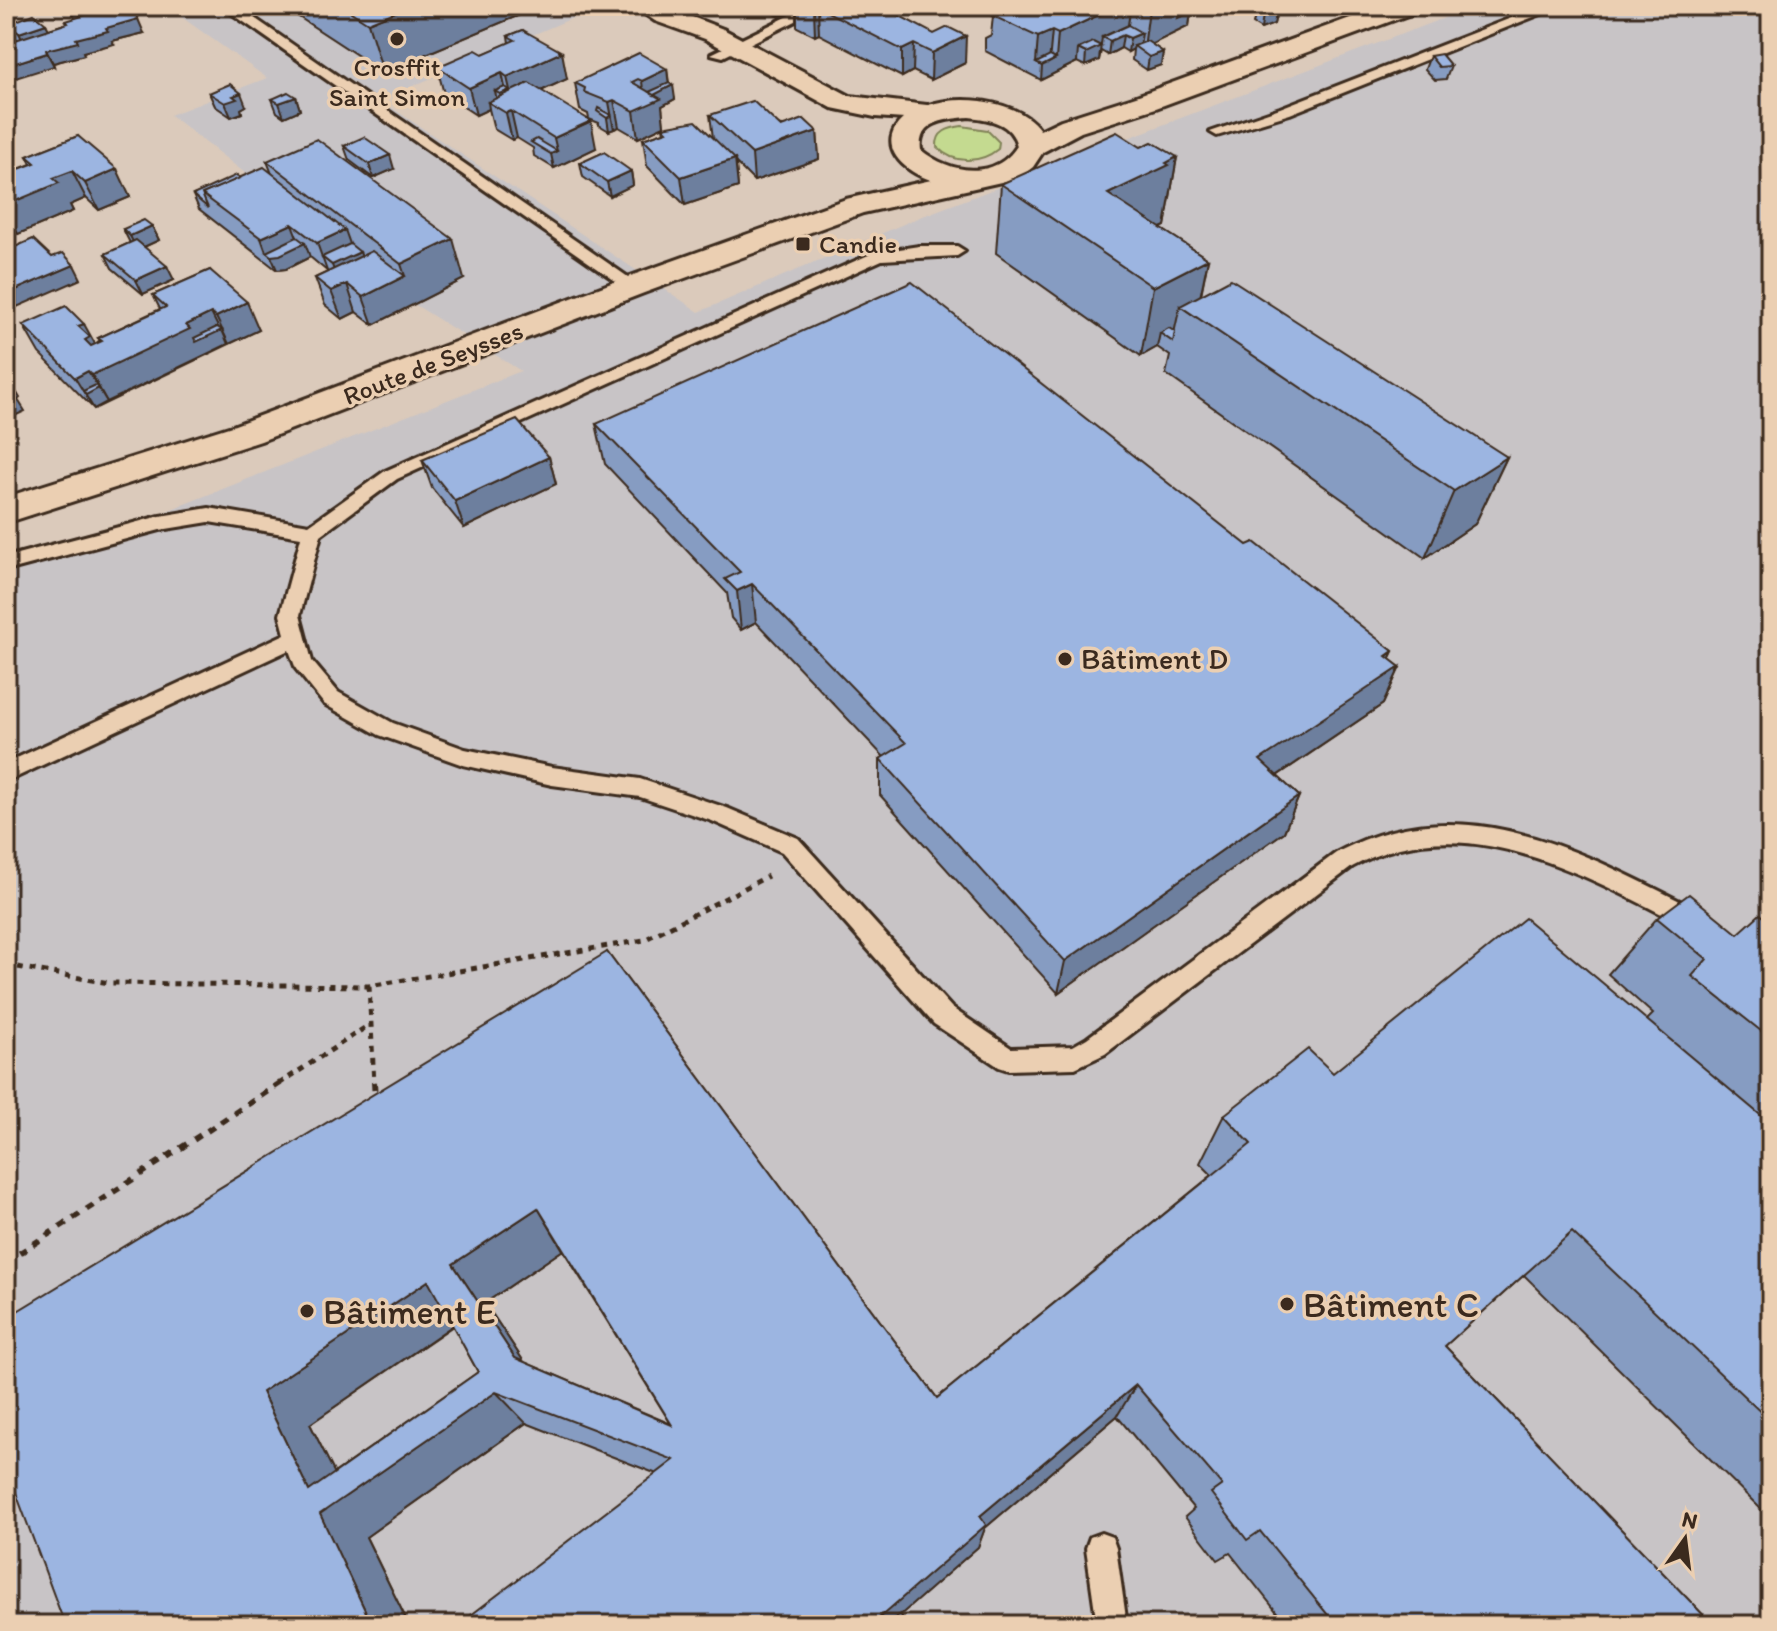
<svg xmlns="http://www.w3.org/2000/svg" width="1777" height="1631" font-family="Itim,sans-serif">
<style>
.built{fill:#c8c4c6}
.green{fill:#c4da90;stroke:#808257;stroke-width:2}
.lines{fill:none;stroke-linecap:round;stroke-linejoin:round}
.lane-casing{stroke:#3b2a1e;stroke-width:6}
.street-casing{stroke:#3b2a1e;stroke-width:6}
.secondary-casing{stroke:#3b2a1e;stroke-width:6}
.path-far1{stroke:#3b2a1e;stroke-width:5;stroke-dasharray:6 6;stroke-linecap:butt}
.path{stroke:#3b2a1e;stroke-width:6;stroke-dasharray:8 8;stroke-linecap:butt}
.lane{fill:#ebcfb2;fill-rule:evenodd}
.street{fill:#ebcfb2;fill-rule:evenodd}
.secondary{fill:#ebcfb2;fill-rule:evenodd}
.wall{fill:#869cc2;stroke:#3b2a1e;stroke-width:2;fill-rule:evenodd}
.shaded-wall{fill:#6d7f9e;stroke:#3b2a1e;stroke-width:2}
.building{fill:#9cb5e1;stroke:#3b2a1e;stroke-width:2;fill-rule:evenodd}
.poi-dot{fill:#3b2a1e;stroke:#ebcfb2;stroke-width:3}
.labels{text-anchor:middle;stroke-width:7;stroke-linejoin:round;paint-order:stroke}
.far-poi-label{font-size:26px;fill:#3b2a1e;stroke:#ebcfb2}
.far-street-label{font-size:26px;fill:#3b2a1e;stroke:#ebcfb2}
.poi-label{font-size:30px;fill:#3b2a1e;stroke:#ebcfb2;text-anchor:start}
.near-poi-label{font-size:36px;fill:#3b2a1e;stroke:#ebcfb2;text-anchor:start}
</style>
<rect width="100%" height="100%" fill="#dbcabb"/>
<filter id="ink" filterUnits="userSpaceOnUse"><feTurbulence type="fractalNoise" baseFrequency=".0125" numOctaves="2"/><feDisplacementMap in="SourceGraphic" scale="16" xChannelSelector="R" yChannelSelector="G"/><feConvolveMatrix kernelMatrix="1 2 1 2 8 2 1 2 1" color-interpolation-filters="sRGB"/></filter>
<g filter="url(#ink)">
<polygon class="built" points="166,6 580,6 589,11 380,100 699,312 920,217 1476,6 1771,6 1771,1625 6,1625 6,559 96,539 521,371 414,304 170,115 267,78"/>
<path class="green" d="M962,126L987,130L999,142L998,149C980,164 953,164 937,147C936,131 949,128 962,126Z"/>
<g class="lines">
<g class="lane-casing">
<g id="lane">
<polygon points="221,6 237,6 641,286 639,289 627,289"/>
<polygon points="809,6 826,6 723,57 711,54"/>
<polygon points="1542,6 1561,6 1290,114 1217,136 1210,132 1280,108"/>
<path d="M919,246H957L965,251L957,256L882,260L397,479L321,535L300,615L312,661L338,692L393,723L465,749L552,767L640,779L727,808L798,838L952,1008L1011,1048L1073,1046L1087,1038L1336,853C1465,782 1588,856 1706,914L1710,921L1706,928L1698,931L1690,928C1586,877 1466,803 1352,867L1105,1054L1075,1068L1008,1070L999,1067L934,1024L782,852L712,821L640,797L552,785L463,765L379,735L324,704L296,669L289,650L6,782V763L285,634L280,615L301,537L209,522L160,530L6,571V557L160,516L209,508L309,525L385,471L873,253Z"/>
<polygon points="1101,1533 1112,1537 1116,1548 1127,1625 1097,1625 1086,1548 1090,1537"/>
</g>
</g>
<g class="street-casing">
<polygon id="street" points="633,6 664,6 723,29 850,96 944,107 948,113 944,119 934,121 875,117 832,108 705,39 655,21"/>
</g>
<g class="secondary-casing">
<path id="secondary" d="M1383,6H1420L1416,12L1156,108L1081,132L1043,152L1033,167L1019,178L863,213L644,293L261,441L6,523V497L235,425L622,279L846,199L931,180C903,172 874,144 904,118C935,90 1016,95 1040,130L1061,120L1136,96ZM969,117C990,119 1012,123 1017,146C995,181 949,173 921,150C917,121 947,119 969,117Z"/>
</g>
<g class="path-far1">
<polyline points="6,965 109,983 369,986 644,940 768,876"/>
<polyline points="369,986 374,1084"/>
<polyline points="279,1084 369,1025"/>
</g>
<g class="path">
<polyline points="374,1082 375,1099"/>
<polyline points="6,1262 282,1082"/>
</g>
<use href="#lane" class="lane"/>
<use href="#street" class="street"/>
<use href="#secondary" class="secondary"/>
</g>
<g class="wall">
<polygon points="69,6 107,6 108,8 144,33 112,41 114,44 83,52 84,55 53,63 54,66 14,37 8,24 49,29 68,23 75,18"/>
<polygon points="282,6 541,6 383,72"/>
<polygon points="763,6 881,6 965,63 931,80 913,71 902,77 819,34 815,36 797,27 797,9 780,17 763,8"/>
<polygon points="1002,6 1185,6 1184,9 1191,12 1189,26 1151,44 1163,52 1161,65 1147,70 1132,60 1133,49 1128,52 1121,48 1108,55 1101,51 1099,60 1085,66 1077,62 1041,80 985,51 985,38 991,35 993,16 1000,12"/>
<polygon points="1218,6 1243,6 1232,12"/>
<polygon points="1256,11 1277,11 1274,24 1261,29 1253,24"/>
<polygon points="523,30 567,79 541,91 596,148 554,168 534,156 533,148 517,138 512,140 494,129 489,109 476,115 444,94 437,67 483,54 509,43 508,36"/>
<polygon points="1430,56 1451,66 1446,79 1435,80 1425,69"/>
<polygon points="667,69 669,83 675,99 662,106 664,126 638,138 619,127 609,131 599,125 599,123 589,119 588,114 580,110 575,83"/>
<polygon points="209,93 246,106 241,109 242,113 231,117 215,106"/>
<polygon points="296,97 300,110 284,117 277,112 272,99"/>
<polygon points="710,115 817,131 819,159 754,181 736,163 738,187 685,205 647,166 643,139 664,132 663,127 713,138"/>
<polygon points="78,136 130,197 99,210 86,198 70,205 73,211 18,234 6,222 6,152 16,170 31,164 27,156"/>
<polygon points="344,146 394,169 373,178 349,160"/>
<polygon points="1141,147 1177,157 1165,226 1160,228 1208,259 1201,295 1507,457 1475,524 1425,558 1166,374 1170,356 1157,347 1141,356 996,253 1001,184"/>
<polygon points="267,161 464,279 373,325 356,312 342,319 325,305 315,278 328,272 310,257 286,269 277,270 199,209 193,195 240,178 272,174"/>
<polygon points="580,163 631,171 633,185 610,196 583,177"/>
<polygon points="152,226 159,240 144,247 174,280 143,294 112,268 105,254 130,243 123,229"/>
<polygon points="210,270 259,330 94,409 39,353 23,325 95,344 100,340 98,338 160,309 153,295"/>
<polygon points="596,424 1247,545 1393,651 1389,659 1400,667 1383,704 1277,776 1299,796 1284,832 1058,993 880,795 880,759 884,757 756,622 741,630 731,618 727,593 605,464"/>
<polygon points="549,457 556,484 464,528 432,488 422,460"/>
<path d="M1657,918L1738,934L1771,922V1519L1524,1275L1445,1346L1713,1625H1287L1230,1553L1218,1560L1185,1517L1194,1509L1117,1416L985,1528L978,1547L901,1614L657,1474L526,1423L366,1537L409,1625H65L607,952L937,1398L1212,1175L1200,1163L1224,1115L1333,1073L1647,1020L1653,1014L1608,974ZM563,1250L671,1424L524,1362L485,1303ZM453,1326L478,1372L334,1473L310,1424Z"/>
</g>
<g class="shaded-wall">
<polygon points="96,6 107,6 111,16 85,26 79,12"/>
<polygon points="410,6 541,6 383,72 368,23"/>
<polygon points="779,6 796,6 797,9 780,17"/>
<polygon points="1118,6 1131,6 1126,37 1123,35 1121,48 1108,55 1110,41 1102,37 1099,60 1085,66 1086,53 1078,49 1077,62 1041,80 1042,66 1036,63 1038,37 1052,31 1049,63 1056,59 1058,34"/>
<polygon points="1156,6 1185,6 1183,16 1191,12 1189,26 1144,48 1149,9"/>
<polygon points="1233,6 1243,6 1232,12"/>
<polygon points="818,7 819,34 815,36 814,9"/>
<polygon points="1277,11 1274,24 1261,29 1263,15"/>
<polygon points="138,19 144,33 112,41 114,44 83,52 84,55 53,63 46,50 106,28"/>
<polygon points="46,24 53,37 26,47 19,33"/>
<polygon points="1142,33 1140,46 1134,46 1133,49 1128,52 1130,38"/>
<polygon points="966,36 965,63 931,80 932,53"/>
<polygon points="914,44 913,71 902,77 902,50"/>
<polygon points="562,52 567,79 503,108 500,94 495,91 498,105 488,102 489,109 476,115 469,88 502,73 506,92 510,90 507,77"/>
<polygon points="1163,52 1161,65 1147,70 1149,57"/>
<polygon points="47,53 54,66 6,81 6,66"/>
<polygon points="667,69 669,87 673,85 675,99 662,106 664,126 638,138 634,111 644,99 642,81"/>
<polygon points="241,93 246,106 241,109 242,113 231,117 225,103 233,96"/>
<polygon points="296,97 300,110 284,117 279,103"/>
<polygon points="614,100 619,127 614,129 609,102"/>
<polygon points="511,111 517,138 512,140 506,113"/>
<polygon points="611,115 614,129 609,131 607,118"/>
<polygon points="591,121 596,148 554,168 551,154 557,151 554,138"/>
<polygon points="817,131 819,159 754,181 752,154"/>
<polygon points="6,152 19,176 6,181"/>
<polygon points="390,155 394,169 373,178 369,164"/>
<polygon points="1177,157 1165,226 1158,229 1108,194"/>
<polygon points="735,159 738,187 685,205 681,177"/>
<polygon points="117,169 130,197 99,210 85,183"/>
<polygon points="72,171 86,198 70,205 73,211 18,234 6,212 6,205 53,178"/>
<polygon points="631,171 633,185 610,196 607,182"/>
<polygon points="292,224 300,245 305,243 310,257 286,269 277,270 271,256 266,252 261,238"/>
<polygon points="152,226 159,240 137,250 130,236"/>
<polygon points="345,230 354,255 360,252 365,266 337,279 332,265 322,257 327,271 317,243"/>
<polygon points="453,239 464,279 373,325 363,297 405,276 401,264"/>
<polygon points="1208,259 1196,317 1180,306 1173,338 1160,333 1157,347 1141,356 1153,287"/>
<polygon points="74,265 81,279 10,310 6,303 6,294"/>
<polygon points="167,266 174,280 143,294 136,280"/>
<polygon points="347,284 356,312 342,319 331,291"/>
<polygon points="247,302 259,330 229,344 216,317"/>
<polygon points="211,313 220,331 222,330 228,344 107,402 92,375 186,325"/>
<polygon points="84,324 99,351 100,368 78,326"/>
<polygon points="88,371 107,402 94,409 75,378"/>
<polygon points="6,375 20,398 18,400 25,411 6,420"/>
<polygon points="549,457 556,484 464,528 455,501"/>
<polygon points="1507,457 1475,524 1425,558 1454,491"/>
<polygon points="752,584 756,622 741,630 737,591"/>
<polygon points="1393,651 1380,680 1400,667 1383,704 1247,796 1260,760"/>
<polygon points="1299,796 1284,832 1058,993 1065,961"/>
<polygon points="538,1208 563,1250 485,1303 544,1392 515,1358 453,1264"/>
<polygon points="428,1281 462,1319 310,1424 346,1496 496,1392 526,1423 366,1537 409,1625 372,1625 262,1392"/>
<polygon points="1136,1385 1117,1416 985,1528 978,1547 889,1625 871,1625 980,1516"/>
</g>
<g class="building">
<polygon points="71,6 96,6 79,12"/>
<polygon points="114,6 130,6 138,19 106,28 108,31 76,39 78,42 46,50 47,53 6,66 6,43 68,23 66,21"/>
<polygon points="342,6 410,6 368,23"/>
<polygon points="808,6 881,6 934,34 948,27 966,36 932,53 914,44 902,50 818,7 814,9"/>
<polygon points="1002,6 1118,6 1058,34 1052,31 1038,37 993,16 1006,9 1001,6"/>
<polygon points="1270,6 1277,11 1263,15 1256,11"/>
<polygon points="1184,9 1191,12 1178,18 1180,11"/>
<polygon points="34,14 46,24 19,33 8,24"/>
<polygon points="1128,25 1142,33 1130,38 1123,35 1110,41 1102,37"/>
<polygon points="523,30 562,52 507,77 502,73 469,88 437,67 476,50 483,54 515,40 508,36"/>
<polygon points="1147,41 1163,52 1149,57 1134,46"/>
<polygon points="1093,42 1101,46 1086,53 1078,49"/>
<polygon points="639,53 667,69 642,81 638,79 632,82 661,99 634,111 614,100 609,102 584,92 585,88 575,83"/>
<polygon points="1441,54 1451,66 1439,67 1430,56"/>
<polygon points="1050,56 1056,59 1042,66 1036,63"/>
<polygon points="529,83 591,121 554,138 511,111 506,113 488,102"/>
<polygon points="669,83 673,85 654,95 649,92"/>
<polygon points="230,84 241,93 233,96 237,99 225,103 209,93"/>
<polygon points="505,87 510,90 500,94 495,91"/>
<polygon points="288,92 296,97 279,103 272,99"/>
<polygon points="753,101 781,127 804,119 817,131 752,154 710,115"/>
<polygon points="598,108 611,115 607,118 597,111"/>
<polygon points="696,121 735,159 681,177 643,139 667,131 663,127"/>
<polygon points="1117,132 1141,147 1152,142 1177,157 1166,163 1169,165 1108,194 1208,259 1153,287 1001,184"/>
<polygon points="78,136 117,169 85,183 72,171 53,178 59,183 6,205 6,174 35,163 27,156"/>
<polygon points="364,137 390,155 369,164 344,146"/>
<polygon points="317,139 453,239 401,264 267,161"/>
<polygon points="537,139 557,151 551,154 531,142"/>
<polygon points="604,152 631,171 607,182 580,163"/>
<polygon points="264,167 345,230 317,243 292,224 261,238 202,194"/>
<polygon points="237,175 240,178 202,194 208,208 193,195"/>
<polygon points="144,220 152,226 130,236 123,229"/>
<polygon points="297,237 305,243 280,255 271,256 266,252"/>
<polygon points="33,239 52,257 63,253 74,265 6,294 6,251"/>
<polygon points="136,240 167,266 136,280 105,254"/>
<polygon points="350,244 360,252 332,265 322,257"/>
<polygon points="372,251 405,276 363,297 347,284 331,291 315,278"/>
<polygon points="210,270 247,302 216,317 211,313 186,325 190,329 92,375 88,371 75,378 23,325 66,306 84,324 78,326 90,337 85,340 91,346 102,341 98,338 166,307 153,295"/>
<polygon points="1231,279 1507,457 1454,491 1180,306"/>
<polygon points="912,282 1247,545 1254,542 1393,651 1386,656 1400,667 1260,760 1299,796 1065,961 880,759 906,743 752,584 737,591 725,579 740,572 596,424"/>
<polygon points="217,327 222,330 196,342 194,338"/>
<polygon points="1169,328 1175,332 1173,342 1160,333"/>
<polygon points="96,385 99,388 86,395 83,391"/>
<polygon points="6,387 16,397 6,402"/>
<polygon points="517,420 549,457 455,501 422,460"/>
<polygon points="1689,894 1738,934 1760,914 1771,922 1771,1039 1692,976 1707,959 1657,918"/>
<path d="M1525,918L1771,1124V1422L1572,1232L1445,1346L1713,1625H1336L1260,1531L1247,1540L1211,1493L1222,1485L1136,1385L980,1516L986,1525L871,1625H458L674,1460L496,1392L320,1514L372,1625H65L6,1466V1318L607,952L937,1398L1251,1144L1224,1115L1308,1049L1333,1073ZM538,1208L672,1425L515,1358L453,1264ZM428,1281L478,1372L309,1491L262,1392Z"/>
<polygon points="900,1614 908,1625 887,1625"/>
</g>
</g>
<g class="poi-dot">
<circle cx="397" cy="39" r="8"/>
<rect x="795" y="236" width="16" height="16" rx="4"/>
<circle cx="1065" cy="659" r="8"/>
<circle cx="1287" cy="1304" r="8"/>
<circle cx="307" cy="1311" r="8"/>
</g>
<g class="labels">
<g class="far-poi-label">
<text x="397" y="76">Crosffit<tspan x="397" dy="30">Saint Simon</tspan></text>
<text x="819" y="253" text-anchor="start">Candie</text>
</g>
<g class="far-street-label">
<text transform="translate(433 363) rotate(-21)" y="9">Route de Seysses</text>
</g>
<g class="poi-label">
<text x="1081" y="669">Bâtiment D</text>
</g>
<g class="near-poi-label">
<text x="1303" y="1317">Bâtiment C</text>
<text x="323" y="1324">Bâtiment E</text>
</g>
</g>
<rect width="1777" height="1631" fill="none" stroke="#ebcfb2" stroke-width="32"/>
<rect x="16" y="16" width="1745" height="1599" fill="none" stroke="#3b2a1e" stroke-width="3" filter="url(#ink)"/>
<g transform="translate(1685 1539) rotate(14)" stroke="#ebcfb2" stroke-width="6" paint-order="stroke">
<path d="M0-6L14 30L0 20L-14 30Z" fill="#3b2a1e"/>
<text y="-12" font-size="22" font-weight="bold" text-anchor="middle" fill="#3b2a1e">N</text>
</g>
</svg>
